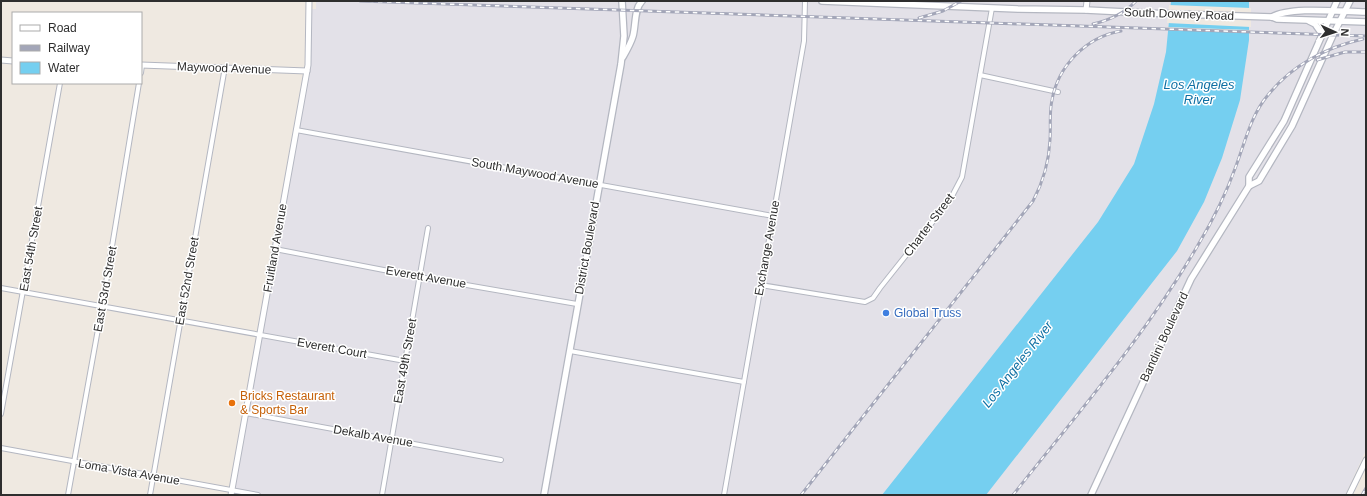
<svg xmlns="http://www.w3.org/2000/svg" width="1367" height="496" font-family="Arial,sans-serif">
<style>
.industrial{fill:#e3e1e8}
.water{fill:#75cff0}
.pier{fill:#efe9e1}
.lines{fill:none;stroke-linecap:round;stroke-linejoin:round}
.minor-casing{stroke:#b4b7c1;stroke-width:6}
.tertiary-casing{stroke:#b4b7c1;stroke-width:7}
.secondary-casing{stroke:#b4b7c1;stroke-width:8}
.minor{stroke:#fff;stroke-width:4}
.tertiary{stroke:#fff;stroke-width:5}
.secondary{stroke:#fff;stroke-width:5.5}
.rail-casing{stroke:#a3a6b8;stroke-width:3}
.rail{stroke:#fff;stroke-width:1.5;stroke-dasharray:4.5;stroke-linecap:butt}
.shop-dot{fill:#3f7fe0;stroke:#fff;stroke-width:1.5}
.food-dot{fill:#e8710a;stroke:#fff;stroke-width:1.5}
.labels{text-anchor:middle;stroke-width:3;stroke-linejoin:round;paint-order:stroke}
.street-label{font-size:12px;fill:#2e2e2e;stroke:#fff}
.shop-label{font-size:12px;fill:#366cbe;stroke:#fff;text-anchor:start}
.food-label{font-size:12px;fill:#c56008;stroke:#fff;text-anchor:start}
.water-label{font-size:13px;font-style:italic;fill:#0d6fa3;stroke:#fff}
</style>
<rect width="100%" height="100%" fill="#efe9e1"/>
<polygon class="industrial" points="316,1 1366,1 1366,450 1345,495 231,495 306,75 308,9 316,9"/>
<polygon class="water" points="1171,1 1249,1 1249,40 1240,100 1222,158 1204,202 1177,251 986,495 882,495 1098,222 1134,164 1154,104 1166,52"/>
<g class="pier">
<polygon points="1169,5 1251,8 1251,27 1167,23"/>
<polygon points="1166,27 1251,30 1251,33 1166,30"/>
</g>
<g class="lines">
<g class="minor-casing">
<g id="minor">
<polyline points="141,73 142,65"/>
<polyline points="980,75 1058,92"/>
<polyline points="296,130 773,216"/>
<polyline points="275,249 420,277 577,304"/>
<polyline points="761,285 865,302 873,298 880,288 950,200 962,177 992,8"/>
<polyline points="1,288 405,361"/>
<polyline points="570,351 744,382"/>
<polyline points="246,413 501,460"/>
<polyline points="1,414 60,83"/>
<polyline points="1,448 258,495"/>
<polyline points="68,495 102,307 139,83"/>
<polyline points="150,495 225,67"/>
<polyline points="382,495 428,228"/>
<polyline points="724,495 804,41 805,1"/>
</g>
</g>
<g class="tertiary-casing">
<g id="tertiary">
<polyline points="1086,10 1087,1"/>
<polyline points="1,60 13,61"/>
<polyline points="141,65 307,71"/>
<polyline points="231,495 308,65 309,1"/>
<polyline points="1349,495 1366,460"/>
</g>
</g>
<g class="secondary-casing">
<g id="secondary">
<polyline points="822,1 1018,9 1086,10 1145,13 1272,17 1277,19 1366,22"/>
<path d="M1272,17C1291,6 1342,12 1366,12"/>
<polyline points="1309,21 1315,24 1322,34"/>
<path d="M623,57C627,50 631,43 633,36C636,25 634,9 642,1"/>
<polyline points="1249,186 1249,177 1284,121 1337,1"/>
<polyline points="544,495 621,64 624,36 622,1"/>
<polyline points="1091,495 1191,279 1249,186 1259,181 1292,126 1333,35 1350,1"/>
</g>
</g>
<use href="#minor" class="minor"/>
<use href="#tertiary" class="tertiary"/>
<use href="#secondary" class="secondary"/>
<g class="rail-casing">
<g id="rail">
<polyline points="360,1 1366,36"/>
<polyline points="919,18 943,11 961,1"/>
<path d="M1093,24C1110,20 1124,14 1136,1"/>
<polyline points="1317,60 1345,52 1366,52"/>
<path d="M801,495L1033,201C1043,182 1049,162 1050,140C1051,127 1049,114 1052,100C1058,66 1086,37 1121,31"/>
<path d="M1013,495C1077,414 1146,335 1198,245C1213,220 1226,194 1236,166C1245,142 1251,115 1268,95C1292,65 1327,47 1363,39"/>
<polyline points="1362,495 1366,488"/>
</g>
</g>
<use href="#rail" class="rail"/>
</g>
<circle class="shop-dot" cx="886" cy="313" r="4"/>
<circle class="food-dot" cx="232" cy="403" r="4"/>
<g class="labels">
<g class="street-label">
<text transform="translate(1179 14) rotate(2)" y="4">South Downey Road</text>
<text transform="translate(224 68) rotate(2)" y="4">Maywood Avenue</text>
<text transform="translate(535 173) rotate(10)" y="4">South Maywood Avenue</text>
<text transform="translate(929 225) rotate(-53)" y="4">Charter Street</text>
<text transform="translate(275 248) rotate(-80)" y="4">Fruitland Avenue</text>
<text transform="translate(587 248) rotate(-80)" y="4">District Boulevard</text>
<text transform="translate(767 248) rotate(-80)" y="4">Exchange Avenue</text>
<text transform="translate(31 249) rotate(-80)" y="4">East 54th Street</text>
<text transform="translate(426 277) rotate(10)" y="4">Everett Avenue</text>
<text transform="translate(187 281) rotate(-80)" y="4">East 52nd Street</text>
<text transform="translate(105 289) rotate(-80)" y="4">East 53rd Street</text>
<text transform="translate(1164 337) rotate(-65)" y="4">Bandini Boulevard</text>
<text transform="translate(332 348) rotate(10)" y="4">Everett Court</text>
<text transform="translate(405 361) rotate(-80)" y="4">East 49th Street</text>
<text transform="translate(373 436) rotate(10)" y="4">Dekalb Avenue</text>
<text transform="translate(129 472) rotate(10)" y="4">Loma Vista Avenue</text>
</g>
<g class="shop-label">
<text x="894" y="317">Global Truss</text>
</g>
<g class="food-label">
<text x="240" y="400">Bricks Restaurant<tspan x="240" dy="14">&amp; Sports Bar</tspan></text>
</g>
<g class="water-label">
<text x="1199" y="89">Los Angeles<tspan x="1199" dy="15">River</tspan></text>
<text transform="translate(1017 364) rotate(-52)" y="5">Los Angeles River</text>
</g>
</g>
<rect width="1367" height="496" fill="none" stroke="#2e2e2e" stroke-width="4"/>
<rect x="12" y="12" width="130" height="72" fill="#ffffff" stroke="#ababab"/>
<rect x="20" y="25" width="20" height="6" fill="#ffffff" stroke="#ababab"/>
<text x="48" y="32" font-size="12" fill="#2e2e2e">Road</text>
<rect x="20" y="45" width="20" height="6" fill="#a3a6b8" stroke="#ababab"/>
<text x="48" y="52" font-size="12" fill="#2e2e2e">Railway</text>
<rect x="20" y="62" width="20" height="12" fill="#75cff0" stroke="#ababab"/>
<text x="48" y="72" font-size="12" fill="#2e2e2e">Water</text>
<g transform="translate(1335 32) rotate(93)" stroke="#ffffff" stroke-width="3" paint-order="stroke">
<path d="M0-3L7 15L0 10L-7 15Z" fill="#2e2e2e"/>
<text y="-6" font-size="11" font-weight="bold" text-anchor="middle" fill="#2e2e2e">N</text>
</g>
</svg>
